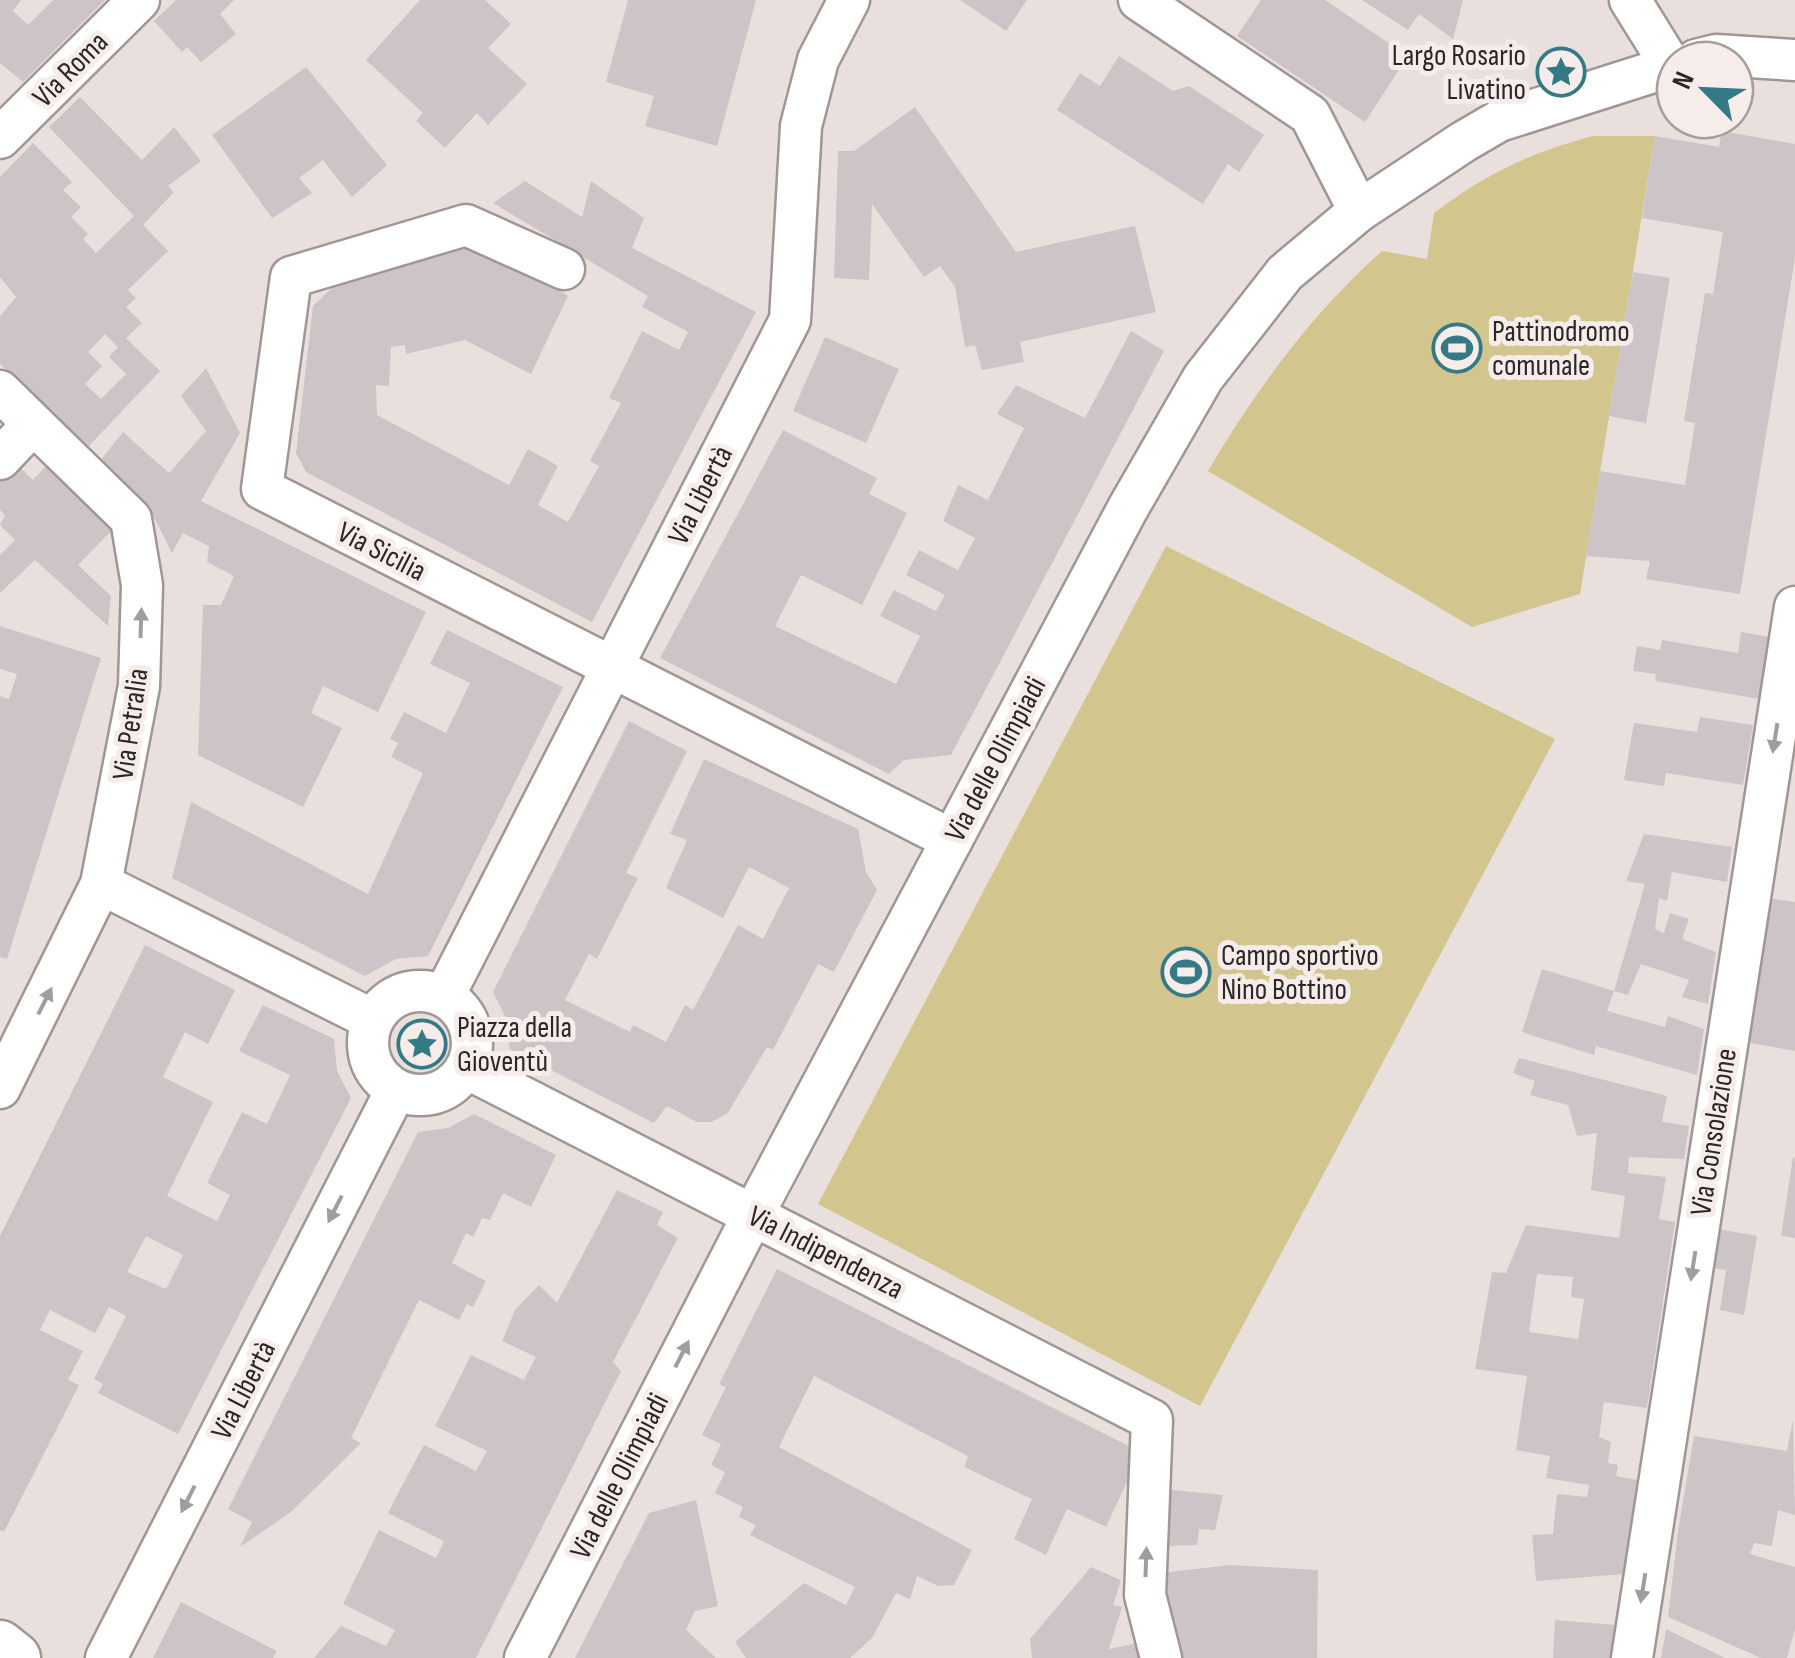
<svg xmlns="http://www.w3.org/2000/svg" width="1795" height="1658" font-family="'Sofia Sans Condensed',sans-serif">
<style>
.green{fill:#d2c68e}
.building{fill:#ccc4c7;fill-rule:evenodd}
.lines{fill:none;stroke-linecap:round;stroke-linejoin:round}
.minor-casing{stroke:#a09795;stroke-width:45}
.tertiary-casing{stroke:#a09795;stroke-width:55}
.minor{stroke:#fff;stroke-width:40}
.tertiary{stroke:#fff;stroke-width:50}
.oneway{fill:#9f9e9d}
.labels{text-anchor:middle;stroke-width:10;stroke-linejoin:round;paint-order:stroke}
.poi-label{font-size:30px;fill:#2a2726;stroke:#f6edeb;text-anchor:start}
.street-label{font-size:30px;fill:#2a2726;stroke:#f6edeb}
</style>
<rect width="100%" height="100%" fill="#e9e0de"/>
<g class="green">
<path d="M1592,136H1655L1580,594L1472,627L1208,471C1255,391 1312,313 1382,251L1427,259L1434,213C1487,173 1528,154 1592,136Z"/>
<polygon points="1166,546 1555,739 1200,1406 818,1204"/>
</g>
<g class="building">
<polygon points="0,0 21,0 13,11 28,25 53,0 105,0 23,82 0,63"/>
<polygon points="176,0 234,0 220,14 236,34 201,62 187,47 182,52 154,21"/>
<polygon points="420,0 485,0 511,24 488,48 527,84 488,125 477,113 445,148 416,121 423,113 366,60"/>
<polygon points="628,0 756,0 717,146 645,126 654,96 606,82"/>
<polygon points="960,0 1027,0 1006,31"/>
<polygon points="1261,0 1325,0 1408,56 1365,122 1237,36"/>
<polygon points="1362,0 1463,0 1453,39 1419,14 1408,30"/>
<polygon points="1119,56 1173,91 1189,86 1264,135 1239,172 1228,164 1203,204 1057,110 1080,73 1100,86"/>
<polygon points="306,67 387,165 352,197 323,160 299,178 312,193 272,218 212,135"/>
<path d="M80,97L142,160L174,127L201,161L168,186L174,192L143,225L168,251L128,290L136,298L126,307L142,323L126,338L160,371L86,449L0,364V316L16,297L0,277V177L33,143L72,182L63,190L81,207L71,217L88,234L83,239L96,253L134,216L49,127ZM105,334L118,347L109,357L126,374L101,399L85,384L102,366L88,352Z"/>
<polygon points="915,107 1016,252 1135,226 1156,312 1020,342 1024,362 982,370 975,345 965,347 955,287 940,266 924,277 872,204 869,280 834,278 838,151 854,151"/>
<polygon points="1721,131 1795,144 1795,258 1740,594 1646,579 1650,561 1586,556 1600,471 1685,485 1695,423 1684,421 1705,293 1713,294 1723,232 1642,218 1655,136 1719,147"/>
<polygon points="525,181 582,217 591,181 644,218 632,248 756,312 592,622 306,472 296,453 313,306 340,280 468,248 504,258 568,296 531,374 465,340 406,354 405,345 391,347 389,386 376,385 377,415 509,485 528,449 558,466 538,505 568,522 599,466 590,461 621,403 609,398 642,331 679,350 688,332 642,307 648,296 493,203"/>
<polygon points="1633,272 1670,278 1646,423 1609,416"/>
<polygon points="1131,331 1164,351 951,755 904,760 889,774 660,658 783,430 877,478 869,494 907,513 862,605 801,575 775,626 896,684 920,636 880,616 894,590 936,611 945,595 906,575 919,550 958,570 975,538 943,521 958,485 988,500 1024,428 997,414 1016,385 1085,418"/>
<polygon points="825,337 899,369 866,443 793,411"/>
<polygon points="206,368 240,433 201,501 426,612 378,712 323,686 311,713 342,728 303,807 198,755 203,605 221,605 234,576 207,562 209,546 183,533 172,553 152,513 99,462 123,432 169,473 206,431 181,396"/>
<polygon points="12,460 33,480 48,464 114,528 78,565 111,596 108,626 35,560 0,593 0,555 15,540 0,525 5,516 0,510 0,472"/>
<polygon points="0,626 101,658 7,959 0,957 0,696 9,699 17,674 0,669"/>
<polygon points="447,630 563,687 428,956 396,959 365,976 172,878 191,802 368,894 423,773 391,757 398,743 390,739 404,712 446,733 470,683 430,664"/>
<polygon points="1741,632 1771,637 1760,699 1655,681 1656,674 1633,671 1637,646 1660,650 1662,640 1738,653"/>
<polygon points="1700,717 1753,725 1743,785 1666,773 1664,786 1624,780 1634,723 1697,732"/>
<polygon points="629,721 687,751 626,873 638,878 597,959 589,954 565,1000 630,1032 633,1025 666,1042 685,1005 693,1010 738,925 763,939 789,888 749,867 723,918 666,888 687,840 670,834 704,759 858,829 866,872 877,890 834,972 818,964 773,1050 767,1047 728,1113 711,1122 697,1122 667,1106 654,1123 510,1049 506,1018 493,992"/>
<polygon points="1644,834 1732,847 1727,882 1672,872 1667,901 1659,898 1655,929 1664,933 1670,913 1689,919 1682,939 1716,952 1708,1004 1682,997 1689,980 1641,964 1628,995 1614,991 1607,1011 1665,1027 1668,1016 1704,1029 1697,1075 1596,1046 1594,1055 1522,1032 1542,969 1614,991 1645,884 1626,881"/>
<polygon points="1761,897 1795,902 1795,1051 1740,1041"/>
<path d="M145,945L235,990L208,1044L185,1032L163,1077L213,1102L167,1196L217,1221L230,1195L207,1183L242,1112L267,1124L290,1075L239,1051L263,1005L334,1039L337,1071L351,1098L178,1434L98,1393L103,1384L94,1379L126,1316L109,1307L95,1333L50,1310L40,1330L83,1351L68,1380L79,1385L4,1532L0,1530V1236ZM146,1236L183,1255L166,1289L127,1272Z"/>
<path d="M1519,1058L1667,1096L1662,1122L1689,1126L1684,1159L1629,1157L1628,1173L1666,1177L1659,1219L1675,1222L1647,1408L1604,1402L1599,1437L1611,1442L1608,1463L1618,1465L1616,1476L1637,1480L1624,1574L1536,1581L1532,1535L1553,1534L1557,1494L1587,1497L1589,1485L1546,1478L1550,1456L1516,1450L1527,1376L1475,1369L1492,1272L1506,1273L1526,1225L1619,1238L1625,1196L1591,1190L1597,1133L1577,1136L1568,1105L1530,1095L1535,1081L1513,1073ZM1537,1274L1573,1277L1571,1297L1584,1299L1578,1339L1529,1332Z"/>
<polygon points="474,1114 556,1155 531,1207 503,1193 490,1220 482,1218 473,1237 466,1233 452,1263 486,1281 473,1307 467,1304 459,1320 419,1300 351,1438 361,1443 291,1512 240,1547 252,1522 228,1509 418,1132 448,1128"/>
<polygon points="1793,1157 1795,1158 1795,1238 1781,1236"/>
<polygon points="617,1190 663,1212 657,1225 678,1238 613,1362 621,1371 476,1658 314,1658 341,1626 386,1646 395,1630 343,1604 360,1569 379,1530 436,1558 444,1541 388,1513 405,1480 424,1445 476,1471 487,1451 435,1426 452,1393 471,1355 524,1380 536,1357 502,1341 515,1310 539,1285 557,1303"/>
<polygon points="1718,1229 1757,1236 1744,1315 1720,1310 1726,1270 1712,1268"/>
<polygon points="777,1269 1141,1452 1106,1527 1067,1509 1046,1555 1014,1539 1032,1499 964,1467 968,1456 814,1376 779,1447 972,1550 954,1585 938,1586 917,1576 910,1599 896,1593 872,1638 850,1658 746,1658 735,1642 804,1583 846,1605 855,1587 750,1535 756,1525 739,1517 743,1507 715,1493 725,1472 711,1465 721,1444 702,1435 726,1387 719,1384"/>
<polygon points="1793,1419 1795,1515 1778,1510 1772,1546 1754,1543 1750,1554 1795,1567 1795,1629 1787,1658 1761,1658 1668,1617 1678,1531 1694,1436 1787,1451"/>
<polygon points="1162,1489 1223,1495 1215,1530 1199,1529 1197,1545 1161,1546"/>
<polygon points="696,1500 718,1606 695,1611 686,1630 716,1658 575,1658 649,1513"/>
<polygon points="1230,1565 1318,1570 1317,1658 1171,1658 1161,1573"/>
<polygon points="1091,1567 1121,1580 1113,1605 1122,1607 1109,1649 1143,1642 1148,1658 1032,1658 1030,1639"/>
<polygon points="181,1602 277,1651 273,1658 153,1658"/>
<polygon points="1555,1620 1616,1625 1611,1658 1553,1658"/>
<polygon points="1666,1629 1725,1658 1661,1658"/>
</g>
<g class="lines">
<g class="minor-casing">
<g id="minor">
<polyline points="1139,0 1310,115 1359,211"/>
<polyline points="1630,0 1671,66"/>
<polyline points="1696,60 1716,55 1795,60"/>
<polyline points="0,138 139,0"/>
<polyline points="564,269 466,225 291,277 262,489 952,840"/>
<polyline points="0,391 131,519 142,585 139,686 101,884 0,1088"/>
<polyline points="0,459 33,424"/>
<polyline points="101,884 373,1020"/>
<circle cx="420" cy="1043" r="52"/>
<polyline points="444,996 790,320 801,126 818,60 849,0"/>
<polyline points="466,1068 1152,1420 1145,1595 1161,1658"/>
<polyline points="106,1658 396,1090"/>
<polyline points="525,1658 753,1215 1128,508 1203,378 1285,273 1359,211 1463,142 1499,121 1675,65"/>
<polyline points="1632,1658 1795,607"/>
</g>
</g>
<g class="tertiary-casing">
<polyline id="tertiary" points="0,1646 15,1658"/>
</g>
<use href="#minor" class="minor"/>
<use href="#tertiary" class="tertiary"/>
</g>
<defs><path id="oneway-solid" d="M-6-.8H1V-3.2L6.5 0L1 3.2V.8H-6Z" transform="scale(2.5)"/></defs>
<g class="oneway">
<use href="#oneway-solid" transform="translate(141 623) rotate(-88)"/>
<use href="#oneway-solid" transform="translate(1775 738) rotate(99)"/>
<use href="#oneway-solid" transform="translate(45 1001) rotate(-63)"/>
<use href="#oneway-solid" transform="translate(335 1209) rotate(117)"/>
<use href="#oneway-solid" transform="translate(1693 1266) rotate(99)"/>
<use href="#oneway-solid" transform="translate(682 1354) rotate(-63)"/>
<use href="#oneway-solid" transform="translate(188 1499) rotate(117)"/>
<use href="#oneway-solid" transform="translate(1146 1562) rotate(-88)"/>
<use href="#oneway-solid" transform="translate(1643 1588) rotate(99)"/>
</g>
<defs>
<g id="sight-ring" transform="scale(2.5)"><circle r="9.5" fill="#f6edeb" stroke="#337986" stroke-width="1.5"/><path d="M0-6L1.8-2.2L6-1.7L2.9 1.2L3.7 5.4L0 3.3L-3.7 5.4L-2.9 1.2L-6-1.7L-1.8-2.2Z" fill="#337986"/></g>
<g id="stadium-ring" transform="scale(2.5)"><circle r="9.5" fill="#f6edeb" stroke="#337986" stroke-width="1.5"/><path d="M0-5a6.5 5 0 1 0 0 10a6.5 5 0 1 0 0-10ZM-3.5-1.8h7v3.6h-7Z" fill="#337986"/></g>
</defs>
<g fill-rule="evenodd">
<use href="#sight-ring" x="1561" y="72"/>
<use href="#stadium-ring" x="1457" y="348"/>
<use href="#stadium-ring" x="1186" y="972"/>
<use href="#sight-ring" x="422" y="1044"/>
</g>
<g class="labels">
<g class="poi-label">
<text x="1526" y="65" text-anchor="end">Largo Rosario<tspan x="1526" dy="34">Livatino</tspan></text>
<text x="1492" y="341">Pattinodromo<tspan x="1492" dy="34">comunale</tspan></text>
<text x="1221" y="965">Campo sportivo<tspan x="1221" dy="34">Nino Bottino</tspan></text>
<text x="457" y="1037">Piazza della<tspan x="457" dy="34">Gioventù</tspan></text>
</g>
<g class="street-label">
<text transform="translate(70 69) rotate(-45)" y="10">Via Roma</text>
<text transform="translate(700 495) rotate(-63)" y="10">Via Libertà</text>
<text transform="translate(382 551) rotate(27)" y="10">Via Sicilia</text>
<text transform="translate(130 724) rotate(-82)" y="10">Via Petralia</text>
<text transform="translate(995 759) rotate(-62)" y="10">Via delle Olimpiadi</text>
<text transform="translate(1713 1132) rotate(-81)" y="10">Via Consolazione</text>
<text transform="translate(826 1252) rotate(27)" y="10">Via Indipendenza</text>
<text transform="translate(243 1390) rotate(-63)" y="10">Via Libertà</text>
<text transform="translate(619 1476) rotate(-63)" y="10">Via delle Olimpiadi</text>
</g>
</g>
<g transform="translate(1705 90) rotate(294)"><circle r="48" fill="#f6edeb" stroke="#a49e9c" stroke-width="2.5"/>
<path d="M0-8L18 38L0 25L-18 38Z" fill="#337986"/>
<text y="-15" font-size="28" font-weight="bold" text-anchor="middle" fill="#2a2726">N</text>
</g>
</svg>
